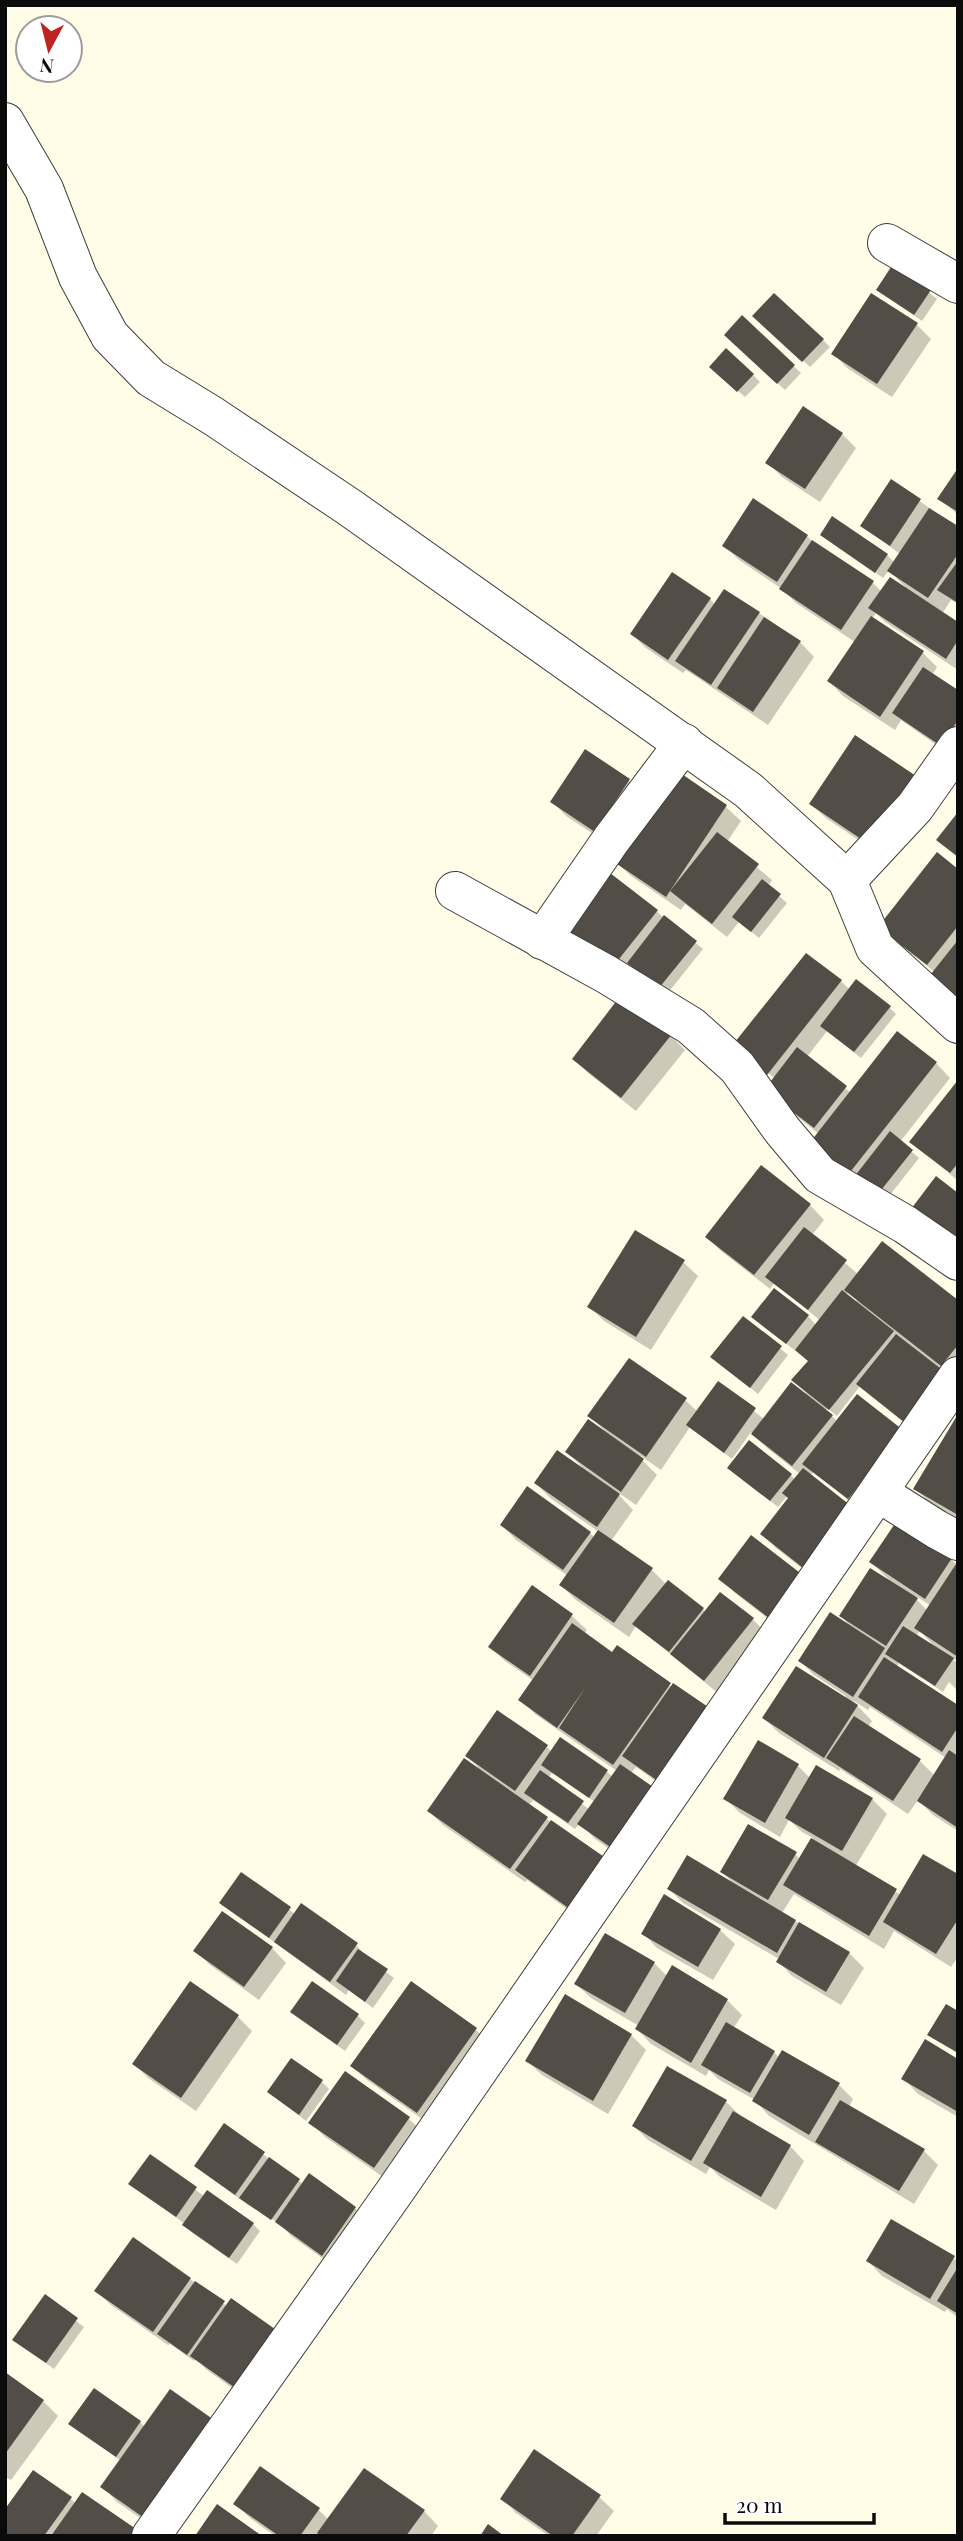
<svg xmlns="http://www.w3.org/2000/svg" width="963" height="2541" font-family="'Playfair Display',serif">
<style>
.shadow{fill:#0003;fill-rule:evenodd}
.building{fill:#534d47}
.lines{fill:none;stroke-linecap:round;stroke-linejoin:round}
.street-casing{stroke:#3e3e3e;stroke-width:40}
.street{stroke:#fff;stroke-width:38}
</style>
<rect width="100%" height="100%" fill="#fffce8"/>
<g class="shadow">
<polygon points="894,266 937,299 922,321 878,290"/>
<polygon points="742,318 801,373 785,390 726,335"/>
<polygon points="761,323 823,340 830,347 810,367"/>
<polygon points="916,324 931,339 892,397 847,368 833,353"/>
<polygon points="719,374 753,375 760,382 745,397"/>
<polygon points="842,434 856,448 820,502 782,477 767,462"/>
<polygon points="958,471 958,515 939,498"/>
<polygon points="891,481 958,528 958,604 951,600 942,614 958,624 958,670 885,622 876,613 872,619 923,653 937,667 932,675 958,692 958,756 956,759 901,720 895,730 843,696 829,681 855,642 796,603 782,589 739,560 724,545 807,536 816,545 872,582 882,592 907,589 889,570 883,578 822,535 887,555 895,563 900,554 862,526"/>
<polygon points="710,599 715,605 759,613 800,642 814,657 768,725 686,670 683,673 646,648 632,634"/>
<polygon points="856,738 885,858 826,818 811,804"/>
<polygon points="676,772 726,807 741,821 727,842 772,880 768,886 787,903 759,938 739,922 727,937 685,904 681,910 631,876 616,862"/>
<polygon points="629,781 643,795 610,845 566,816 552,801"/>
<polygon points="958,871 958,1010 935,972 895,941 880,927"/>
<polygon points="656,911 703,949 667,994 626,982 580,947"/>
<polygon points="841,981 850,990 889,1007 896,1014 861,1058 827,1031 807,1057 851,1093 898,1034 936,1063 950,1078 900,1142 919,1158 882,1205 824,1159 819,1134 781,1104 776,1079 747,1057"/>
<polygon points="671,1036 685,1050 636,1111 588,1073 574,1059"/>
<polygon points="958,1083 958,1181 912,1142"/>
<path d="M810,1205L824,1220L812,1235L858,1274L958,1302V1377L924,1439L860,1386L837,1416L827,1408L826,1410L838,1422L857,1397L863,1512L813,1472L810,1476L827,1588L776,1548L762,1534L790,1499L787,1496L778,1507L737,1475H791L795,1480L800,1474L767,1448L751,1432L732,1459L690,1427L661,1470L641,1456L640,1458L657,1475L636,1505L619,1493L618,1494L633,1510L611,1541L651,1569L666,1584L706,1612L752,1619L767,1633L719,1694L636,1626L629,1637L576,1600L561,1585L568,1576L516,1540L502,1525L590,1533L595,1538L599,1532L550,1498L536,1483L582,1467L567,1452L604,1430L589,1416L685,1400L698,1412L718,1383L764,1419L804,1395L806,1393L793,1380L809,1361L760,1324L808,1316L817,1326L821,1321L774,1283L770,1289L721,1251L707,1237ZM848,1291L857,1300L856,1302L846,1295Z"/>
<polygon points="683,1262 698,1276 651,1350 604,1321 590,1307"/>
<polygon points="743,1318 788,1355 758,1394 712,1357"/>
<polygon points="958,1417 958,1520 930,1503 915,1488"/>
<polygon points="752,1537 789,1635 735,1593 720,1578"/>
<path d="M951,1559L958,1566V1660L953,1659L958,1664V1691L949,1682L943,1692L899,1663L896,1667L958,1707V1831L933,1815L918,1800L908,1814L840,1769L839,1771L779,1733L764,1718L844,1699L846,1696L814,1675L800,1661L851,1628L841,1615L889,1580L871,1562ZM916,1596L931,1606L928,1611L914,1597ZM920,1631L933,1645L916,1636ZM852,1700L868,1710L870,1707L946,1758L935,1776L920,1761L868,1727L872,1721Z"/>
<path d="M532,1588L572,1616L587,1630L584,1634L613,1654L672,1687L681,1799L636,1767L631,1773V1865L594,1838L580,1823L575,1829L533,1800L529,1805L552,1823L589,1925L527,1880L525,1882L443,1825L429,1811L478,1767L467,1756L546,1746L552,1752L607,1772L613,1777L617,1771L535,1714L521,1700L534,1681L505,1661L490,1647ZM552,1773L595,1802L590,1810L548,1778Z"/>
<polygon points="798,1766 810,1778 872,1799 887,1814 855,1867 901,1895 958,1876 958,1957 951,1967 894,1931 884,1949 794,1894 782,1913 849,1953 864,1968 841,2005 792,1976 778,1961 779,1959 683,1903 669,1889 733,1883 722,1872 795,1854 800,1859 813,1838 802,1832 789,1820 780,1837 740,1813 725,1798"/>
<polygon points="241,1875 295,1914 356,1945 370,1960 394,1978 373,2008 349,1990 346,1995 221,1903"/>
<polygon points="720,1930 735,1944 713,1980 657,1948 643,1933"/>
<polygon points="272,1948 286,1963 259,2000 210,1965 196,1951"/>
<polygon points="654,1963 668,1977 727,2000 742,2015 733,2029 774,2052 779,2058 839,2085 853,2099 849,2107 924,2151 938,2165 914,2204 769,2116 755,2100 718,2079 709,2070 706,2076 651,2044 637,2029 639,2026 591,1998 576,1984"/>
<polygon points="191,1984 238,2017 252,2031 196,2111 148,2078 134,2064"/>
<polygon points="565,1997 631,2035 646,2050 608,2114 542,2075 527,2061"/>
<polygon points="292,2012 358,2016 365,2023 345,2051"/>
<polygon points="475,2029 490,2044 432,2126 367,2080 352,2066"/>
<polygon points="958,2061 958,2117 918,2094 904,2079"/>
<polygon points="668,2068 726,2102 741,2116 790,2146 804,2161 776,2210 720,2177 710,2167 706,2174 648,2140 634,2126"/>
<polygon points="346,2074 409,2119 424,2133 389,2181 325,2137 311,2123"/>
<polygon points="321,2081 329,2089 306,2121 269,2092"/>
<polygon points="225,2126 303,2184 309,2176 355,2208 370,2223 338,2269 291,2236 280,2224 248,2205 204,2173"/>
<polygon points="150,2156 204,2196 253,2224 260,2231 237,2264 191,2232 185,2224 131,2184"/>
<polygon points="891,2222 958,2261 958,2318 947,2309 945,2312 882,2276 868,2261"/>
<polygon points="190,2279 227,2306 256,2405 207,2370 196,2359 194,2361 170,2344 168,2345 111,2305 96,2291"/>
<polygon points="45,2297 84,2327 54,2369 14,2340"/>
<polygon points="5,2374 43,2401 58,2416 11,2480 5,2477"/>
<polygon points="140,2422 145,2427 162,2533 117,2502 103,2487 121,2461 71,2424"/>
<polygon points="599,2497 614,2511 596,2536 549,2536 516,2513 502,2498"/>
<polygon points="71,2499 76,2504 141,2536 5,2536"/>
<polygon points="236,2504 318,2509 329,2520 424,2511 438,2526 431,2536 275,2536 250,2518"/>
</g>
<g class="building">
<polygon points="893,264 931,290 914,315 876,290"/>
<polygon points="774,293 824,339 802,362 752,316"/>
<polygon points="871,293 918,323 877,384 831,354"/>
<polygon points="742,315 795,365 777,384 724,335"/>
<polygon points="726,348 754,374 737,392 709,367"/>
<polygon points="803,406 843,433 805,489 765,463"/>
<polygon points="958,468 958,512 937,499"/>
<polygon points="891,479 921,499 890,546 860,526"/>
<polygon points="753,498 808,535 777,582 722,546"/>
<polygon points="929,508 958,526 958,554 928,598 887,571"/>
<polygon points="832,516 888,554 875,573 820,535"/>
<polygon points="812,540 874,581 841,630 779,589"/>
<polygon points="958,561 958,603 937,590"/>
<polygon points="672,572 711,598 668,660 630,634"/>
<polygon points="890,577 958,622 958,640 946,659 868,608"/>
<polygon points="724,589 760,612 711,685 675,661"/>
<polygon points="871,616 924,651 880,717 827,681"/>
<polygon points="764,617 801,641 753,712 717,688"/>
<polygon points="923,667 958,690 958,720 941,746 892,713"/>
<polygon points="855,735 916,776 870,845 809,804"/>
<polygon points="585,749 630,779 595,832 550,802"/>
<polygon points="676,770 727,805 666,897 614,862"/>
<polygon points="958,812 958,857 936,840"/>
<polygon points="717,832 759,864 712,924 670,891"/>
<polygon points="937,852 958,869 958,926 927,965 878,927"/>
<polygon points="610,873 658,910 611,969 563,933"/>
<polygon points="762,879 781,894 751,932 732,917"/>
<polygon points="664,915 697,941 659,988 627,963"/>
<polygon points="958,940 958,998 923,984"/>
<polygon points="806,953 842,980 767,1075 731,1047"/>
<polygon points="856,979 891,1006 854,1052 820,1026"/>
<polygon points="621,995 672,1034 621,1098 572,1059"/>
<polygon points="897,1031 937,1062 847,1176 808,1145"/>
<polygon points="797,1047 847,1086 814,1128 764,1090"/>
<polygon points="958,1080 958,1163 950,1173 909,1142"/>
<polygon points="890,1131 913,1150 874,1199 851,1181"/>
<polygon points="761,1165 811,1204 754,1275 705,1237"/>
<polygon points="936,1176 958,1193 958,1234 948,1246 908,1213"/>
<polygon points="804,1227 847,1260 808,1310 765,1277"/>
<polygon points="635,1230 685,1260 636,1337 587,1307"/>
<polygon points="882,1241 958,1300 958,1345 941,1366 844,1290"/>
<polygon points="774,1288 809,1315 786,1344 751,1317"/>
<polygon points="842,1290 894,1331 829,1410 791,1380 808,1361 795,1350"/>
<polygon points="743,1316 782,1346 750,1388 710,1357"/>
<polygon points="896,1334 949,1375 909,1426 856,1384"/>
<polygon points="629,1358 687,1398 646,1457 587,1416"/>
<polygon points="718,1381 756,1408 724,1453 686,1425"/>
<polygon points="791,1382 833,1415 792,1466 751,1434"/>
<polygon points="857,1394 903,1430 848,1499 802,1464"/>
<polygon points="958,1414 958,1515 913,1489"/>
<polygon points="588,1419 644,1459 621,1492 565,1452"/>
<polygon points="749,1440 792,1474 770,1501 727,1468"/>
<polygon points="557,1450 620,1494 597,1527 534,1483"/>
<polygon points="803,1468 860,1513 812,1575 760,1534 788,1498 782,1493"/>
<polygon points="527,1486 591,1532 563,1570 500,1525"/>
<polygon points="896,1522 952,1558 925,1599 869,1562"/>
<polygon points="598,1530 653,1568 614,1623 559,1585"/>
<polygon points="751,1535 808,1579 774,1622 718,1579"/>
<polygon points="958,1561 958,1657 914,1628"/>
<polygon points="870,1568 918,1598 886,1646 839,1616"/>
<polygon points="668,1580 704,1608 669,1652 632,1624"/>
<polygon points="532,1585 573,1614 530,1676 488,1647"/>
<polygon points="720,1592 754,1618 704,1681 670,1654"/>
<polygon points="830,1612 885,1648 853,1697 798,1661"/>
<polygon points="572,1623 612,1652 617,1645 671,1683 613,1765 559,1728 585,1688 557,1728 518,1700"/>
<polygon points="903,1626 954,1658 935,1686 885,1654"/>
<polygon points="884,1657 958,1705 958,1727 942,1752 858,1697"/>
<polygon points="796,1666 858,1705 824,1758 762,1718"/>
<polygon points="673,1683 717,1713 665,1786 622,1756"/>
<polygon points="497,1710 548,1745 515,1791 465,1756"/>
<polygon points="854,1716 921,1759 893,1801 826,1758"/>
<polygon points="560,1737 608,1770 589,1798 541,1765"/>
<polygon points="758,1740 799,1764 765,1823 723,1799"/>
<polygon points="949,1750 958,1756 958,1828 917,1801"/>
<polygon points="464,1758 548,1817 510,1869 427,1811"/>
<polygon points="620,1764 659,1791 616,1851 577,1824"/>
<polygon points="816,1765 873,1798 842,1851 785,1818"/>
<polygon points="540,1770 584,1801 568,1823 524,1793"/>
<polygon points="551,1820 610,1861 574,1912 515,1870"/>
<polygon points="748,1824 797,1852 768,1900 720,1872"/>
<polygon points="811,1838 897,1889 869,1936 783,1885"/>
<polygon points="923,1854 958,1874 958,1919 936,1954 883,1922"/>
<polygon points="687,1855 796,1920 777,1953 667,1889"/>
<polygon points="241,1872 291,1907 269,1938 219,1903"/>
<polygon points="664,1894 721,1929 698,1967 641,1934"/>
<polygon points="301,1903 358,1943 330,1982 274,1942"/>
<polygon points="222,1911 273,1947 244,1987 193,1951"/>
<polygon points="799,1922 850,1952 826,1992 776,1962"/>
<polygon points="605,1933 655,1962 625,2013 574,1984"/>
<polygon points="358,1949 388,1969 365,2002 336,1981"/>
<polygon points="672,1965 728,1999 691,2063 635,2029"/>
<polygon points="190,1981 239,2015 181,2098 132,2064"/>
<polygon points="312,1981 359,2014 337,2045 290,2012"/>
<polygon points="411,1981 477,2028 417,2113 350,2066"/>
<polygon points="565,1994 632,2034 593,2101 525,2061"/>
<polygon points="946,2004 958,2011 958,2053 927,2035"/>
<polygon points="726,2022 775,2051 750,2093 701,2065"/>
<polygon points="925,2039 958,2059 958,2112 901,2079"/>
<polygon points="782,2050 840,2083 809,2135 752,2101"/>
<polygon points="291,2058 323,2080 299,2115 267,2092"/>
<polygon points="667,2066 727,2100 691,2161 632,2126"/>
<polygon points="345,2071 410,2117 374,2168 308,2123"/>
<polygon points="840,2100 925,2149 899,2191 815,2142"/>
<polygon points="733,2111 791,2145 761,2197 703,2163"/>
<polygon points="224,2123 265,2152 235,2195 194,2166"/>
<polygon points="150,2154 197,2187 176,2217 128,2184"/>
<polygon points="269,2157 300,2179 271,2220 239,2198"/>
<polygon points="309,2173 356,2207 322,2256 275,2222"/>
<polygon points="207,2190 254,2223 229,2258 182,2225"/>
<polygon points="891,2219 955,2256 930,2299 866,2261"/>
<polygon points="133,2237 191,2278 153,2332 94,2291"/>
<polygon points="958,2267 958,2314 937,2301"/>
<polygon points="195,2281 225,2301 187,2355 157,2334"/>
<polygon points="45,2294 78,2318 46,2363 12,2340"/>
<polygon points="231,2298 282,2334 241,2392 190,2356"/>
<polygon points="5,2372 44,2400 5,2454"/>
<polygon points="94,2388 141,2421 116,2457 68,2424"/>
<polygon points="170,2389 217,2422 147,2520 100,2487"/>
<polygon points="534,2449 601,2495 572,2536 553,2536 500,2499"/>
<polygon points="260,2466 320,2508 300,2536 279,2536 233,2504"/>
<polygon points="364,2468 425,2510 406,2536 321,2536 317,2533"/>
<polygon points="33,2470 72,2497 44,2536 5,2536 5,2509"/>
<polygon points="82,2492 139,2531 135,2536 51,2536"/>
<polygon points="217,2504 262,2536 195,2536"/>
<polygon points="488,2524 504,2536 480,2536"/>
</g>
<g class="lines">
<g class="street-casing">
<g id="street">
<polyline points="5,122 44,189 78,277 110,336 151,378 213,416 349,507 748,790 847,880 875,948 958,1024"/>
<polyline points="887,243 958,284"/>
<polyline points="847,880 915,807 958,746"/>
<polyline points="455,891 606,974 691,1026 737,1067 782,1130 820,1175 906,1225 958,1261"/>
<polyline points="542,940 611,840 684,743"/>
<polyline points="879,1493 936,1529 958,1541"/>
<polyline points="151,2536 393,2194 958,1376"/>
</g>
</g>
<use href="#street" class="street"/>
</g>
<rect width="963" height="2541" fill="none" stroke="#0b0b0b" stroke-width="14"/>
<g transform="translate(49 49) rotate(187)"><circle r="33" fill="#ffffff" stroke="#9d9d9d" stroke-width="2"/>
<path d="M0-5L12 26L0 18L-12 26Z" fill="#bc2522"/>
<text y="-10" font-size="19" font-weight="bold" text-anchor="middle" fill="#0b0b0b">N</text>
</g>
<path d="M725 2513v10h149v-10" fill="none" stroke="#0b0b0b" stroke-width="3.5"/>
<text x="736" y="2513" font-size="21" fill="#0b0b0b" stroke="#ffffff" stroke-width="5" paint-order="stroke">20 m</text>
</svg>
